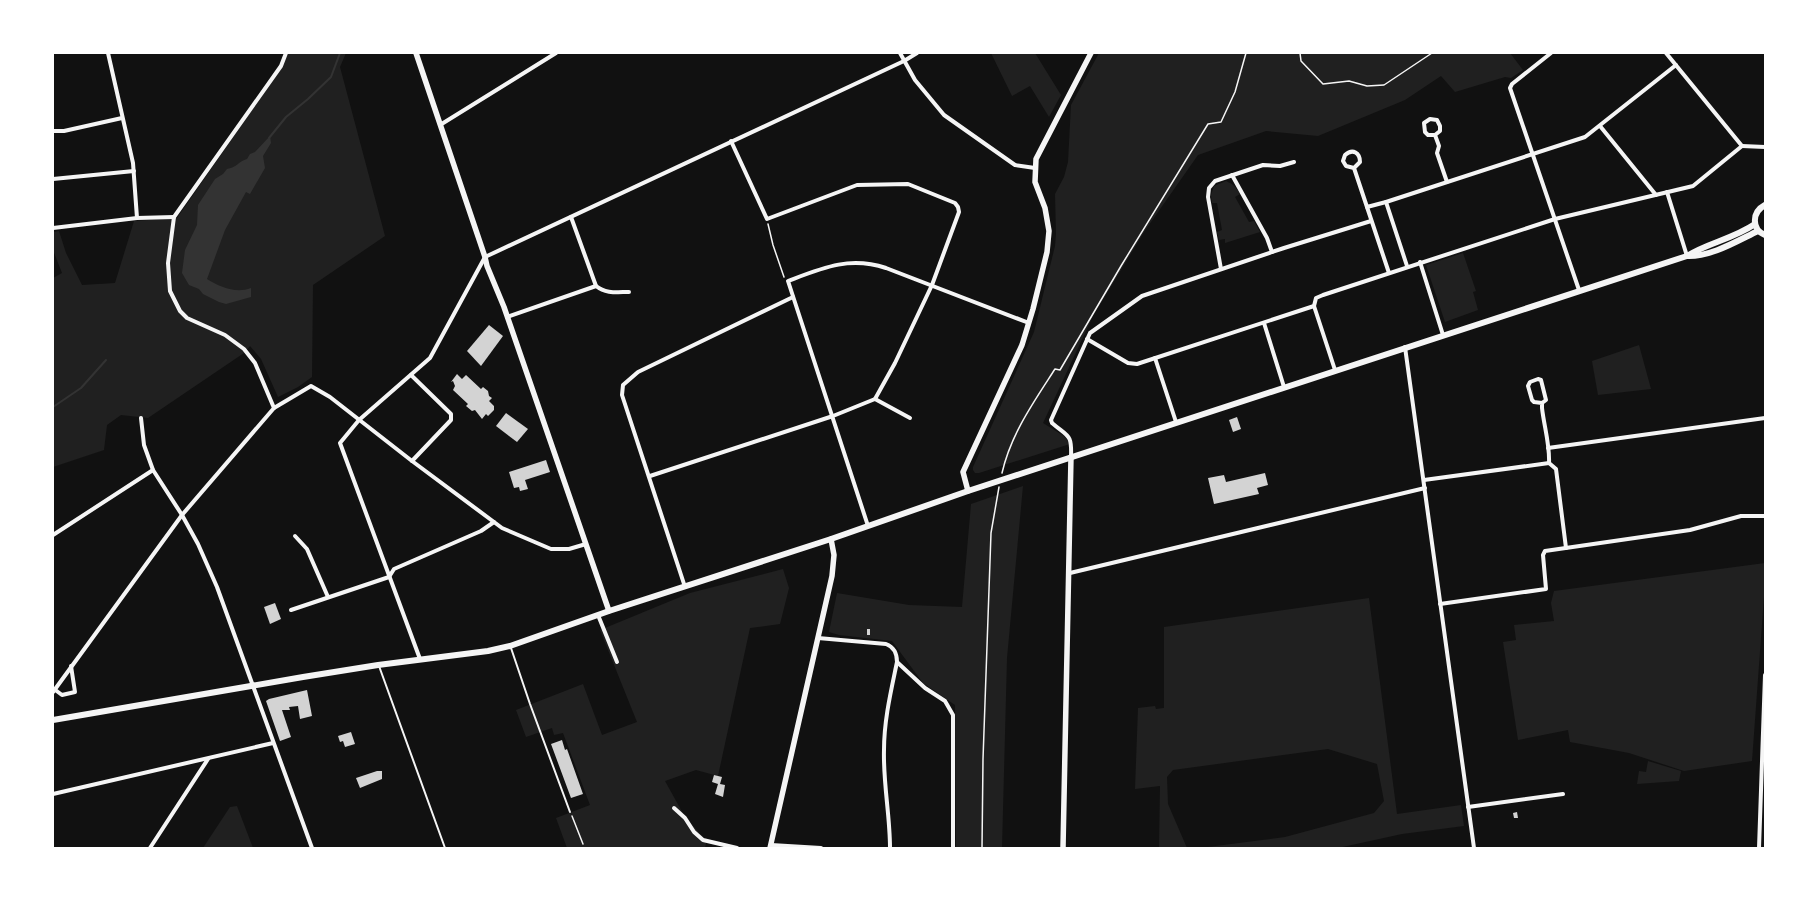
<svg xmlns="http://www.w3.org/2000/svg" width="1818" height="901" font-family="'Archivo Narrow',sans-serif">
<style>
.green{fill:#202020}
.water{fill:#333}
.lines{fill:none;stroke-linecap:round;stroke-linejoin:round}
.stream{stroke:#333;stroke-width:2}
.building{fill:#d3d3d3}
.path{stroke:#f5f5f5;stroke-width:1.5}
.service{stroke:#f5f5f5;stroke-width:2}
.minor{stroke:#f5f5f5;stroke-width:4}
.tertiary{stroke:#f5f5f5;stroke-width:5.5}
.secondary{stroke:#f5f5f5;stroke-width:6}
</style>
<rect width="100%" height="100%" fill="#111"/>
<g class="green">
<polygon points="288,53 346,53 340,67 385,236 313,285 312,377 298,387 278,397 261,359 250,346 244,353 148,418 121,415 107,425 104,450 53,467 53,278 62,273 53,250 53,232 59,231 66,253 82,285 115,283 134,221 177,218 282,67"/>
<polygon points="991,53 1035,53 1061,95 1049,117 1030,86 1012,96"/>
<polygon points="1099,53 1510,53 1523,70 1511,78 1505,77 1455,92 1441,76 1405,100 1318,136 1266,131 1198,155 1144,232 1093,316 1043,423 1064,436 1070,444 979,473 975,473 973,470 973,467 1034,332 1055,246 1056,234 1055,194 1064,177 1068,162 1071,105"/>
<path d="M1226,181C1233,184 1236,187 1240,194L1235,197L1249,222L1254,221L1260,232L1225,243V239L1219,240L1217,232L1222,230L1217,203H1212L1211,195L1214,186Z"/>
<polygon points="1463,253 1476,291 1473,292 1478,310 1445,322 1426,265"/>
<polygon points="1639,345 1651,389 1598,395 1592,361"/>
<polygon points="1023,486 1007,658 1002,848 956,848 955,705 923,683 892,641 839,635 829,632 837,593 909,605 962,607 971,504"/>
<polygon points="1765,563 1765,583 1752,761 1684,771 1629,753 1570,742 1568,730 1518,740 1503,642 1516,640 1514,625 1554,621 1551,603 1554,591"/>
<polygon points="783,569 789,588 780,624 750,628 718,776 696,770 665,781 685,817 704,838 707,839 705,848 567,848 556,818 590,805 563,733 554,735 552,728 526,737 516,710 583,684 602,735 637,722 600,630 690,593"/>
<polygon points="1369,598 1397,814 1461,805 1464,826 1402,834 1338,848 1200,848 1285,837 1374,813 1384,801 1377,764 1328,749 1173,770 1167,777 1168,804 1187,848 1159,848 1160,786 1135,789 1138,708 1155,706 1156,709 1164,708 1164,627"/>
<polygon points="1648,761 1681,771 1679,781 1637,784 1639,771 1646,772"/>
<polygon points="237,806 253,848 203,848 230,807"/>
</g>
<path class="water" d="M270,136L271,143L263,156L265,168L250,194L246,192L225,230L207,279C220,287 236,294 251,288V297L226,304L219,302L203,294L199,289L189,285L182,273L185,250L197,225L198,205L215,179L223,174L227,169C236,168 239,161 247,159L250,154L255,152Z"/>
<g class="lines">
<g class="stream">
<polyline points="269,138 286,117 308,99 331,77 340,53"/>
<polyline points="53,407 81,388 106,360"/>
</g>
</g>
<g class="building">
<polygon points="489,325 503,336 481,366 467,351"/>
<polygon points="457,374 462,379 466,375 481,389 483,387 488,391 489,396 492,398 489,401 494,406 494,410 488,416 486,414 482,419 475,410 472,411 466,406 468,404 453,390 455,386 453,381 451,382"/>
<polygon points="506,413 528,429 517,442 496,426"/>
<polygon points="1237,417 1241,429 1233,432 1229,420"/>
<polygon points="546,460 550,472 525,480 528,489 520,491 519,487 514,488 509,472"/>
<polygon points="1265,473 1268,485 1257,488 1259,494 1214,504 1208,478 1224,475 1226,482"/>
<polygon points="275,603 281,619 270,624 264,607"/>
<rect x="867" y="629" width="3" height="6"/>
<polygon points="307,690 312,716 300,719 298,706 289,707 290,710 282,710 291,737 280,741 266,701 269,699"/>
<polygon points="351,732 355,744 345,747 343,741 340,742 338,736"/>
<polygon points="562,740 565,750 567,749 583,794 571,798 551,744"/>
<polygon points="377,771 382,771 382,779 360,788 356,778"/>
<polygon points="714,775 722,777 720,784 725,785 723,797 715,794 718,784 712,782"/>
<polygon points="1517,812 1518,818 1514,818 1513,813"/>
</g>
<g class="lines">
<g class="path">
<polyline points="1300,53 1301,61 1323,84 1349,81 1367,86 1384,85 1432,53"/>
<polyline points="768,224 773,245 784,277"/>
<path d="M1002,473C1011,434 1033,403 1055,369L1060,370L1121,266L1208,124L1221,122L1235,92L1246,53"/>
<polyline points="572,816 583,844"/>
<polyline points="982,848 983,759 991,533 999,487"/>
</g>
<g class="service">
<polyline points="511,648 530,704 570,812"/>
<polyline points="379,666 445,848"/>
</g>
<g class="minor">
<polyline points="108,53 133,163 137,218"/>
<polyline points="900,53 915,80 944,115 1015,165 1035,168"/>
<polyline points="1551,53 1512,84 1510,88 1579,290"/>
<polyline points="1666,53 1742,146"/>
<polyline points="440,125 556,53"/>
<polyline points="1600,126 1656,195"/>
<polyline points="53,131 64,131 122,118"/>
<polyline points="1435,135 1428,135 1425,132 1424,123 1430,119 1437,120 1440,126 1440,131 1435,135 1439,146 1437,153 1447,182"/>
<polyline points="1742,146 1765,147"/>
<path d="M1354,168L1346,166L1343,161L1345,155C1353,148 1360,153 1360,162L1354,168L1367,207L1386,202L1407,266"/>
<polyline points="1232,175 1267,238 1272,252"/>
<polyline points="53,179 134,171"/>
<polyline points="1667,192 1687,256"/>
<polyline points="1386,202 1585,137 1676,65"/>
<polyline points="1367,207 1389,273"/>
<path d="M571,217L596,286C606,294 617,292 629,292"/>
<polyline points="53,228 137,218 174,217"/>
<polyline points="1420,262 1443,335"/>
<polyline points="1221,269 1208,197 1209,188 1215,181 1263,165 1280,166 1294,162"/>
<polyline points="1314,306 1335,370"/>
<polyline points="507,317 596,286"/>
<polyline points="1264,323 1284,387"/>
<polyline points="1087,339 1128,363 1137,364 1314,306 1316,298 1323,295 1555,219 1693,186 1742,146"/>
<polyline points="1405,347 1474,848"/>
<polyline points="1155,358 1176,422"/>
<polyline points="411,375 451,414 451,420 412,461"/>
<polyline points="875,399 910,418"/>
<path d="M1542,403L1534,402L1532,400L1528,386L1530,382L1538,379L1541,380L1546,400L1542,403V408C1544,426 1550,445 1549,463L1556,469L1566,548"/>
<polyline points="274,408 311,386 330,397 412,461 502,528 551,549 569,549 586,544"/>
<polyline points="141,418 144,445 153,470 182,515 198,544 217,587 312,848"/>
<polyline points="1548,448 1765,418"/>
<path d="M1071,457C1072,433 1068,437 1052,423L1051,420L1090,333L1142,296L1284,248L1371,221"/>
<polyline points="650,476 833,416 875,399 895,363 932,285 959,212 958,207 955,203 908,184 857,185 767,219 731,141"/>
<polyline points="1424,480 1549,463"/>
<path d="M868,526L788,281C822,268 849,256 886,268L1029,323"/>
<polyline points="53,535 153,470"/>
<polyline points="295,536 307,549 328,597"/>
<polyline points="1070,573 1425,488"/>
<polyline points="685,587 622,395 623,385 638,372 793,297"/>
<polyline points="1440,604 1546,589 1543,555 1545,551 1690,530 1741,516 1765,516"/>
<polyline points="291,610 389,577 394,569 481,531 494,522"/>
<polyline points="598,615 617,662"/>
<path d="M818,638L886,644C894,647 897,653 897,662C891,691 884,720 884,750C883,783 890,815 890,848"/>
<polyline points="420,659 340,443 359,420 430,358 485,257 904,61 917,53"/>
<polyline points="897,662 925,688 945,701 953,715 953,848"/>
<polyline points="54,689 62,695 75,692 71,666"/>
<polyline points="53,692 182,515 274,408 255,363 244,349 225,335 187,318 180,311 170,291 168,263 174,217 281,66 286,53"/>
<polyline points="53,794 273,743"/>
<polyline points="1468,807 1563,794"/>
<polyline points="674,808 685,818 694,832 703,840 737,848"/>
<polyline points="771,845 821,848"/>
<polyline points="150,848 208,759"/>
<polyline points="1759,848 1765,675"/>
</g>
<g class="tertiary">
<polyline points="416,53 485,257 487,266 504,307 609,611"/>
<polyline points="968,491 963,472 1022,345 1033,309 1047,252 1049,231 1045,208 1035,182 1036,159 1091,53"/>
<polyline points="770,848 832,576 834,555 831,539"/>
<polyline points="1063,848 1071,457"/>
</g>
<g class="secondary">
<path d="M1765,205C1752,212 1751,229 1765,235"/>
<path d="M1687,256C1711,257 1737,241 1758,231"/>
<path d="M53,720L303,677L378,665L488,651L510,646L609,611L831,539L968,491L1687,256C1707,243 1733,239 1755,224"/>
</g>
</g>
<rect width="1818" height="901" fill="none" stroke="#ffffff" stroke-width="108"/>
</svg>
